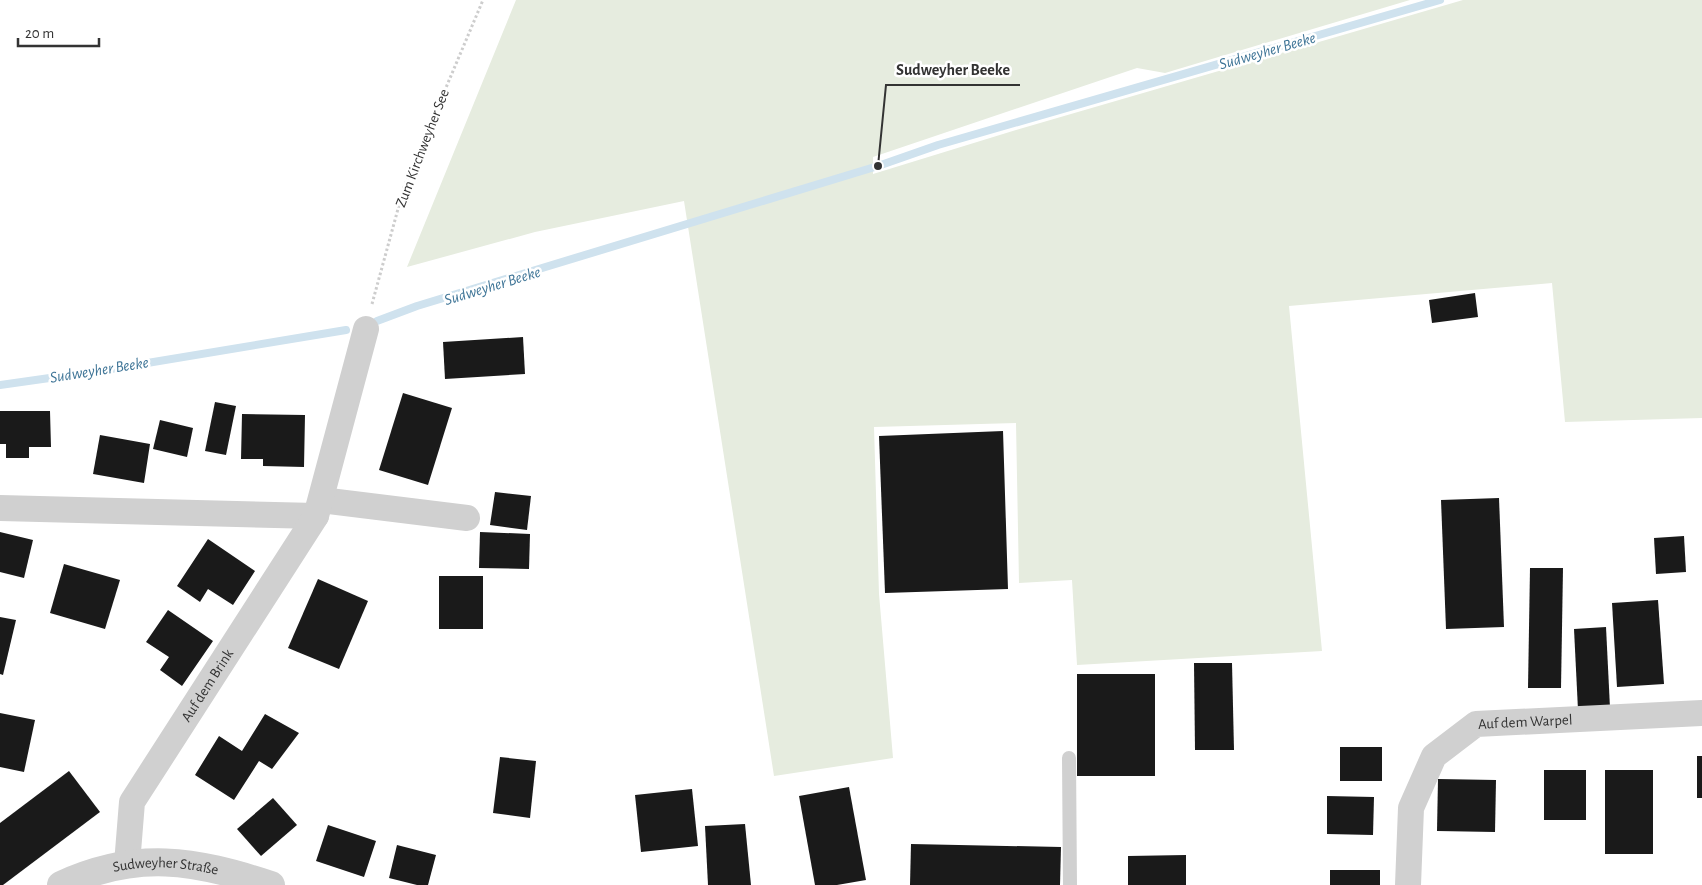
<svg xmlns="http://www.w3.org/2000/svg" width="1702" height="885" font-family="'Alegreya Sans',sans-serif">
<style>
.green{fill:#e6ecdf}
.lines{fill:none;stroke-linecap:round;stroke-linejoin:round}
.stream{stroke:#cfe2ee;stroke-width:8}
.building{fill:#1a1a1a}
.path{stroke:#cdcdcd;stroke-width:3;stroke-dasharray:2.5 2.5;stroke-linecap:butt}
.service{stroke:#d0d0d0;stroke-width:14}
.minor{stroke:#d0d0d0;stroke-width:26}
.tertiary{stroke:#d0d0d0;stroke-width:28}
.labels{text-anchor:middle;stroke-width:5;stroke-linejoin:round;paint-order:stroke}
.street-label{font-size:15px;fill:#333;stroke:#fff}
.water-label{font-size:16px;font-style:italic;fill:#3f7597;stroke:#fff}
.leader{fill:none;stroke:#333;stroke-width:2}
.callout-dot{fill:#333;stroke:#fff;stroke-width:2}
.callout-label{font-size:16px;text-anchor:middle;font-weight:bold;fill:#333;stroke:#fff;stroke-width:5;stroke-linejoin:round;paint-order:stroke}
</style>
<rect width="100%" height="100%" fill="#fff"/>
<polygon class="green" points="516,0 1410,0 1165,73 1137,68 873,157 873,174 1016,130 1463,0 1702,0 1702,418 1565,422 1552,283 1289,306 1322,651 1077,665 1072,580 1019,583 1016,423 874,427 879,594 893,758 774,776 684,201 535,232 407,267"/>
<g class="lines">
<g class="stream">
<polyline points="377,321 417,306 878,166 938,145 1440,0"/>
<polyline points="0,385 99,371 346,330"/>
</g>
</g>
<g class="building">
<polygon points="1475,293 1478,317 1432,323 1429,300"/>
<polygon points="523,337 525,374 445,379 443,342"/>
<polygon points="403,393 452,408 428,485 379,470"/>
<polygon points="215,402 236,406 226,455 205,451"/>
<polygon points="0,411 50,411 51,447 29,447 29,458 6,458 6,444 0,444"/>
<polygon points="242,414 305,415 304,467 263,466 263,459 241,459"/>
<polygon points="160,420 193,428 187,457 153,449"/>
<polygon points="1003,431 1008,589 885,593 879,436"/>
<polygon points="100,435 150,444 144,483 93,474"/>
<polygon points="495,492 531,496 527,530 490,525"/>
<polygon points="1499,498 1504,627 1446,629 1441,500"/>
<polygon points="0,532 33,540 24,578 0,572"/>
<polygon points="480,532 530,534 529,569 479,568"/>
<polygon points="1684,536 1686,572 1656,574 1654,538"/>
<polygon points="208,539 255,571 233,605 208,589 200,602 177,586"/>
<polygon points="64,564 120,580 105,629 50,613"/>
<polygon points="1530,568 1563,568 1561,688 1528,688"/>
<rect x="439" y="576" width="44" height="53"/>
<polygon points="318,579 368,601 339,669 288,648"/>
<polygon points="1658,600 1664,684 1617,687 1612,603"/>
<polygon points="168,610 213,641 182,686 160,670 169,657 146,642"/>
<polygon points="0,617 16,620 3,675 0,674"/>
<polygon points="1606,627 1610,708 1578,710 1574,629"/>
<polygon points="1194,663 1232,663 1234,750 1195,750"/>
<rect x="1077" y="674" width="78" height="102"/>
<polygon points="0,713 35,720 24,772 0,767"/>
<polygon points="265,714 299,733 272,769 259,761 234,800 195,775 219,736 242,751"/>
<rect x="1340" y="747" width="42" height="34"/>
<rect x="1697" y="756" width="5" height="42"/>
<polygon points="500,757 536,761 530,818 493,813"/>
<rect x="1544" y="770" width="42" height="50"/>
<rect x="1605" y="770" width="48" height="84"/>
<polygon points="69,771 100,812 3,885 0,885 0,823"/>
<polygon points="1438,779 1496,780 1495,832 1437,831"/>
<polygon points="849,787 866,880 837,885 815,885 799,796"/>
<polygon points="692,789 698,846 641,852 635,795"/>
<polygon points="1327,796 1374,797 1373,835 1327,834"/>
<polygon points="273,798 297,825 261,856 237,829"/>
<polygon points="745,824 751,885 708,885 705,826"/>
<polygon points="328,825 376,841 364,877 316,861"/>
<polygon points="911,844 1061,847 1060,885 910,885"/>
<polygon points="397,845 436,855 428,885 417,885 389,878"/>
<polygon points="1186,855 1186,885 1128,885 1128,856"/>
<rect x="1330" y="870" width="50" height="15"/>
</g>
<g class="lines">
<polyline class="path" points="372,304 404,187 483,0"/>
<polyline class="service" points="1069,758 1070,885"/>
<g class="minor">
<polyline points="321,500 467,518"/>
<polyline points="0,508 316,516"/>
<path id="s1" d="M127,864L132,802L316,516L366,329"/>
<path id="s2" d="M1408,885L1411,808L1434,756L1476,724L1702,713"/>
</g>
<path class="tertiary" id="s3" d="M61,885C137,850 194,860 271,885"/>
</g>
<g class="labels">
<g class="street-label">
<text transform="translate(422 148) rotate(-69)" y="5">Zum Kirchweyher See</text>
<text dy="5" stroke="none"><textPath href="#s1" startOffset="201">Auf dem Brink</textPath></text>
<text dy="5" stroke="none"><textPath href="#s2" startOffset="236">Auf dem Warpel</textPath></text>
<text dy="5" stroke="none"><textPath href="#s3" startOffset="108">Sudweyher Straße</textPath></text>
</g>
<g class="water-label">
<text transform="translate(1267 50) rotate(-16)" y="6">Sudweyher Beeke</text>
<text transform="translate(492 285) rotate(-17)" y="6">Sudweyher Beeke</text>
<text transform="translate(99 369) rotate(-9)" y="6">Sudweyher Beeke</text>
</g>
</g>
<path class="leader" d="M878 166L886 85H1020"/>
<circle class="callout-dot" cx="878" cy="166" r="5"/>
<g class="callout-label">
<text x="953" y="75">Sudweyher Beeke</text>
</g>
<path d="M18 38v8h81v-8" fill="none" stroke="#333333" stroke-width="2.5"/>
<text x="25" y="38" font-size="15" fill="#333333" stroke="#ffffff" stroke-width="4" paint-order="stroke">20 m</text>
</svg>
